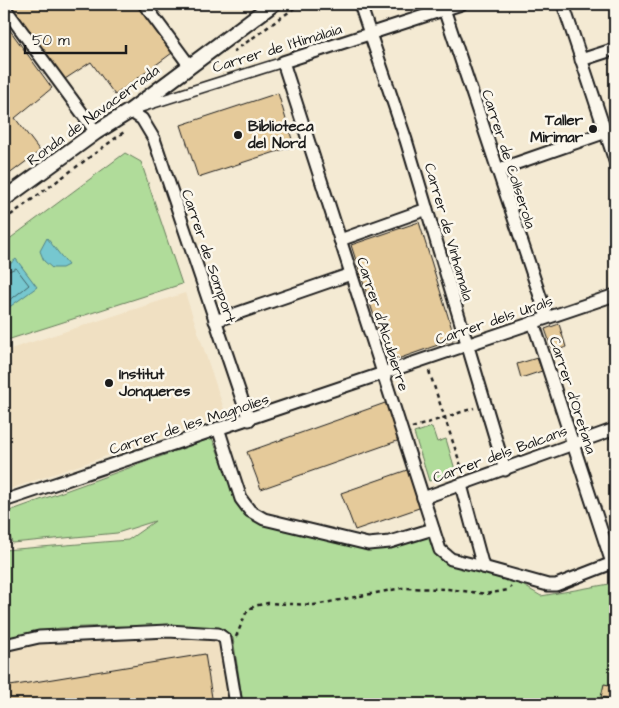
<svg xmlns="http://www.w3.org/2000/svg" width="619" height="708" font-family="'Architects Daughter',sans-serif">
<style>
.built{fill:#f0e0c2}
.green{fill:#b0dc9a;stroke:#667c5b}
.water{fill:#76c7cf;stroke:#528387}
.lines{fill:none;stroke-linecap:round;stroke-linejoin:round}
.shore{stroke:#406064;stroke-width:1}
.building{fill:#e5ca9a;stroke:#1c1c1c}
.pedestrian-casing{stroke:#1c1c1c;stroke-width:12}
.minor-casing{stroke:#1c1c1c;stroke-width:15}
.tertiary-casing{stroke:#1c1c1c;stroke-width:18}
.path{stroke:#1c1c1c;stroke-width:2.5;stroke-dasharray:4 4;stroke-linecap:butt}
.pedestrian{stroke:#fbf7ec;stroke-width:9}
.minor{stroke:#fbf7ec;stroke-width:11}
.tertiary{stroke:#fbf7ec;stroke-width:14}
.poi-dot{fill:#1c1c1c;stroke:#fbf7ec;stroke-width:2}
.labels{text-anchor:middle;stroke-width:5;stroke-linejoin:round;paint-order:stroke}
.street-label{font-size:15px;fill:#1c1c1c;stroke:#fbf7ec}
.poi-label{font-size:15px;font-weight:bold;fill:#1c1c1c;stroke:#fbf7ec;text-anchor:start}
</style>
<rect width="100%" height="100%" fill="#f4ead3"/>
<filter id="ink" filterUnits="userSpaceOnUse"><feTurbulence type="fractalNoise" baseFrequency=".02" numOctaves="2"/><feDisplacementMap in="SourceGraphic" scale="10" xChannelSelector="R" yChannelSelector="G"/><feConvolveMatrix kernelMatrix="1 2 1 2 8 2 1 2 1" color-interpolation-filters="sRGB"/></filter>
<g filter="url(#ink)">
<g class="built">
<polygon points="185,293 226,415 4,491 4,351"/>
<polygon points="111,626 216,628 229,632 233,638 243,704 4,704 4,638 60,628"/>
</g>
<g class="green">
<polygon points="125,153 141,162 182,284 4,341 4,243"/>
<polygon points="432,427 437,442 446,439 456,473 429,481 414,433"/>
<polygon points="212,438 238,502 258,521 284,530 360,547 431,535 437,551 514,580 541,596 615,583 615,704 243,704 233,638 224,629 111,626 60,628 4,638 4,550 128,540 155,521 117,533 12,543 4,513"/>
</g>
<g class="water">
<polygon points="47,238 68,265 62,268 52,268 44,261 40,251"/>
<polygon points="16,259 37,287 4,311 4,269"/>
</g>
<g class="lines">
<polyline class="shore" points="4,273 16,268 29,285 4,305"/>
</g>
<g class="building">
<polygon points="9,4 136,4 172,53 115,95 91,62 65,79"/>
<polygon points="4,22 52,88 15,118 40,151 4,178"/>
<polygon points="278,93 294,146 198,177 181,125"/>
<polygon points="419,222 455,339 389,362 351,245"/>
<polygon points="559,324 566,347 553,352 545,329"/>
<polygon points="537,358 542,371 521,378 517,364"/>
<polygon points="388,402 400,440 261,489 247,452"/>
<polygon points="410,469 422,507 355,530 341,493"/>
<polygon points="205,654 213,704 4,704 4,687"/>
<polygon points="604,684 615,686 615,700 601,697"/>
</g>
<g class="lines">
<g class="pedestrian-casing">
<polyline id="pedestrian" points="141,107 283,62"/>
</g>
<g class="minor-casing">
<g id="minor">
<polyline points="144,4 189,65"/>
<polyline points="360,4 406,140 505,470"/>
<polyline points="461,4 283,62 440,550 451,559 483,567"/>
<polyline points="563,4 615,161"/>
<polyline points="4,7 96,132"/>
<polyline points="444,9 547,317"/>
<polyline points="581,60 615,49"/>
<polyline points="130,111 142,119 154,139 249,420"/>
<polyline points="497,170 615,129"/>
<polyline points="340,240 427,209"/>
<polyline points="215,321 351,274"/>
<polyline points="533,322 612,563"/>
<polyline points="218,428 241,499 250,511 264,519 368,544 390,542 433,529"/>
<polyline points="461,485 483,567 548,585 556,585 615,562"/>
<polyline points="423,498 615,429"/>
<polyline points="4,501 615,295"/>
<polyline points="4,645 39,637 168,631 218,634 225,639 236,704"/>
</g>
</g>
<g class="tertiary-casing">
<polyline id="tertiary" points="4,199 96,132 130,111 273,4"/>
</g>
<g class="path">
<polyline points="233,52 300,4"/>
<polyline points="4,220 124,132"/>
<polyline points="429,371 463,472"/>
<polyline points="412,428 474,408"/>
<polyline points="236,637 246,613 254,606 268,603 314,605 402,588 448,589 486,594 508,590 511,587"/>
<polyline points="570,704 574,701 597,701"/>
</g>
<use href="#pedestrian" class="pedestrian"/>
<use href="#minor" class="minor"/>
<use href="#tertiary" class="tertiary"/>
</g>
</g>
<g class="poi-dot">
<circle cx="593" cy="129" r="5"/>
<circle cx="238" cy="135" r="5"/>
<circle cx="109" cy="383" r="5"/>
</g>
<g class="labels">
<g class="street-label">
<text transform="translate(277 48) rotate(-17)" y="5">Carrer de l'Himàlaia</text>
<text transform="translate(93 115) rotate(-36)" y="5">Ronda de Navacerrada</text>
<text transform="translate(509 159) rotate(72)" y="5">Carrer de Collserola</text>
<text transform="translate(449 232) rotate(74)" y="5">Carrer de Vinhamala</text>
<text transform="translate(209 256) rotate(71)" y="5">Carrer de Somport</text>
<text transform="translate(494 320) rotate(-19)" y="5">Carrer dels Urals</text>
<text transform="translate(383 324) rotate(72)" y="5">Carrer d'Alcubierre</text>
<text transform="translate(573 395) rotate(72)" y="5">Carrer d'Oretana</text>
<text transform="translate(189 424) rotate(-18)" y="5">Carrer de les Magnolies</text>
<text transform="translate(500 454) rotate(-20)" y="5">Carrer dels Balcans</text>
</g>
<g class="poi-label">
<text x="583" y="125" text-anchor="end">Taller<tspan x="583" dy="17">Mirimar</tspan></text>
<text x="248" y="131">Biblioteca<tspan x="248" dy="17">del Nord</tspan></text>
<text x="119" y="379">Institut<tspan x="119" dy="17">Jonqueres</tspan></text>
</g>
</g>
<rect width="619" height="708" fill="none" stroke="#fbf7ec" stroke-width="20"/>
<rect x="10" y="10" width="599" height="688" fill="none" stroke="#1c1c1c" stroke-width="2" filter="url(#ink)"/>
<path d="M25 45v8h101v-8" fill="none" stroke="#1c1c1c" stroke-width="2.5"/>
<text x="32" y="45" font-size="15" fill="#1c1c1c" stroke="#fbf7ec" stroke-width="4" paint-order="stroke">50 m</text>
</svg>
